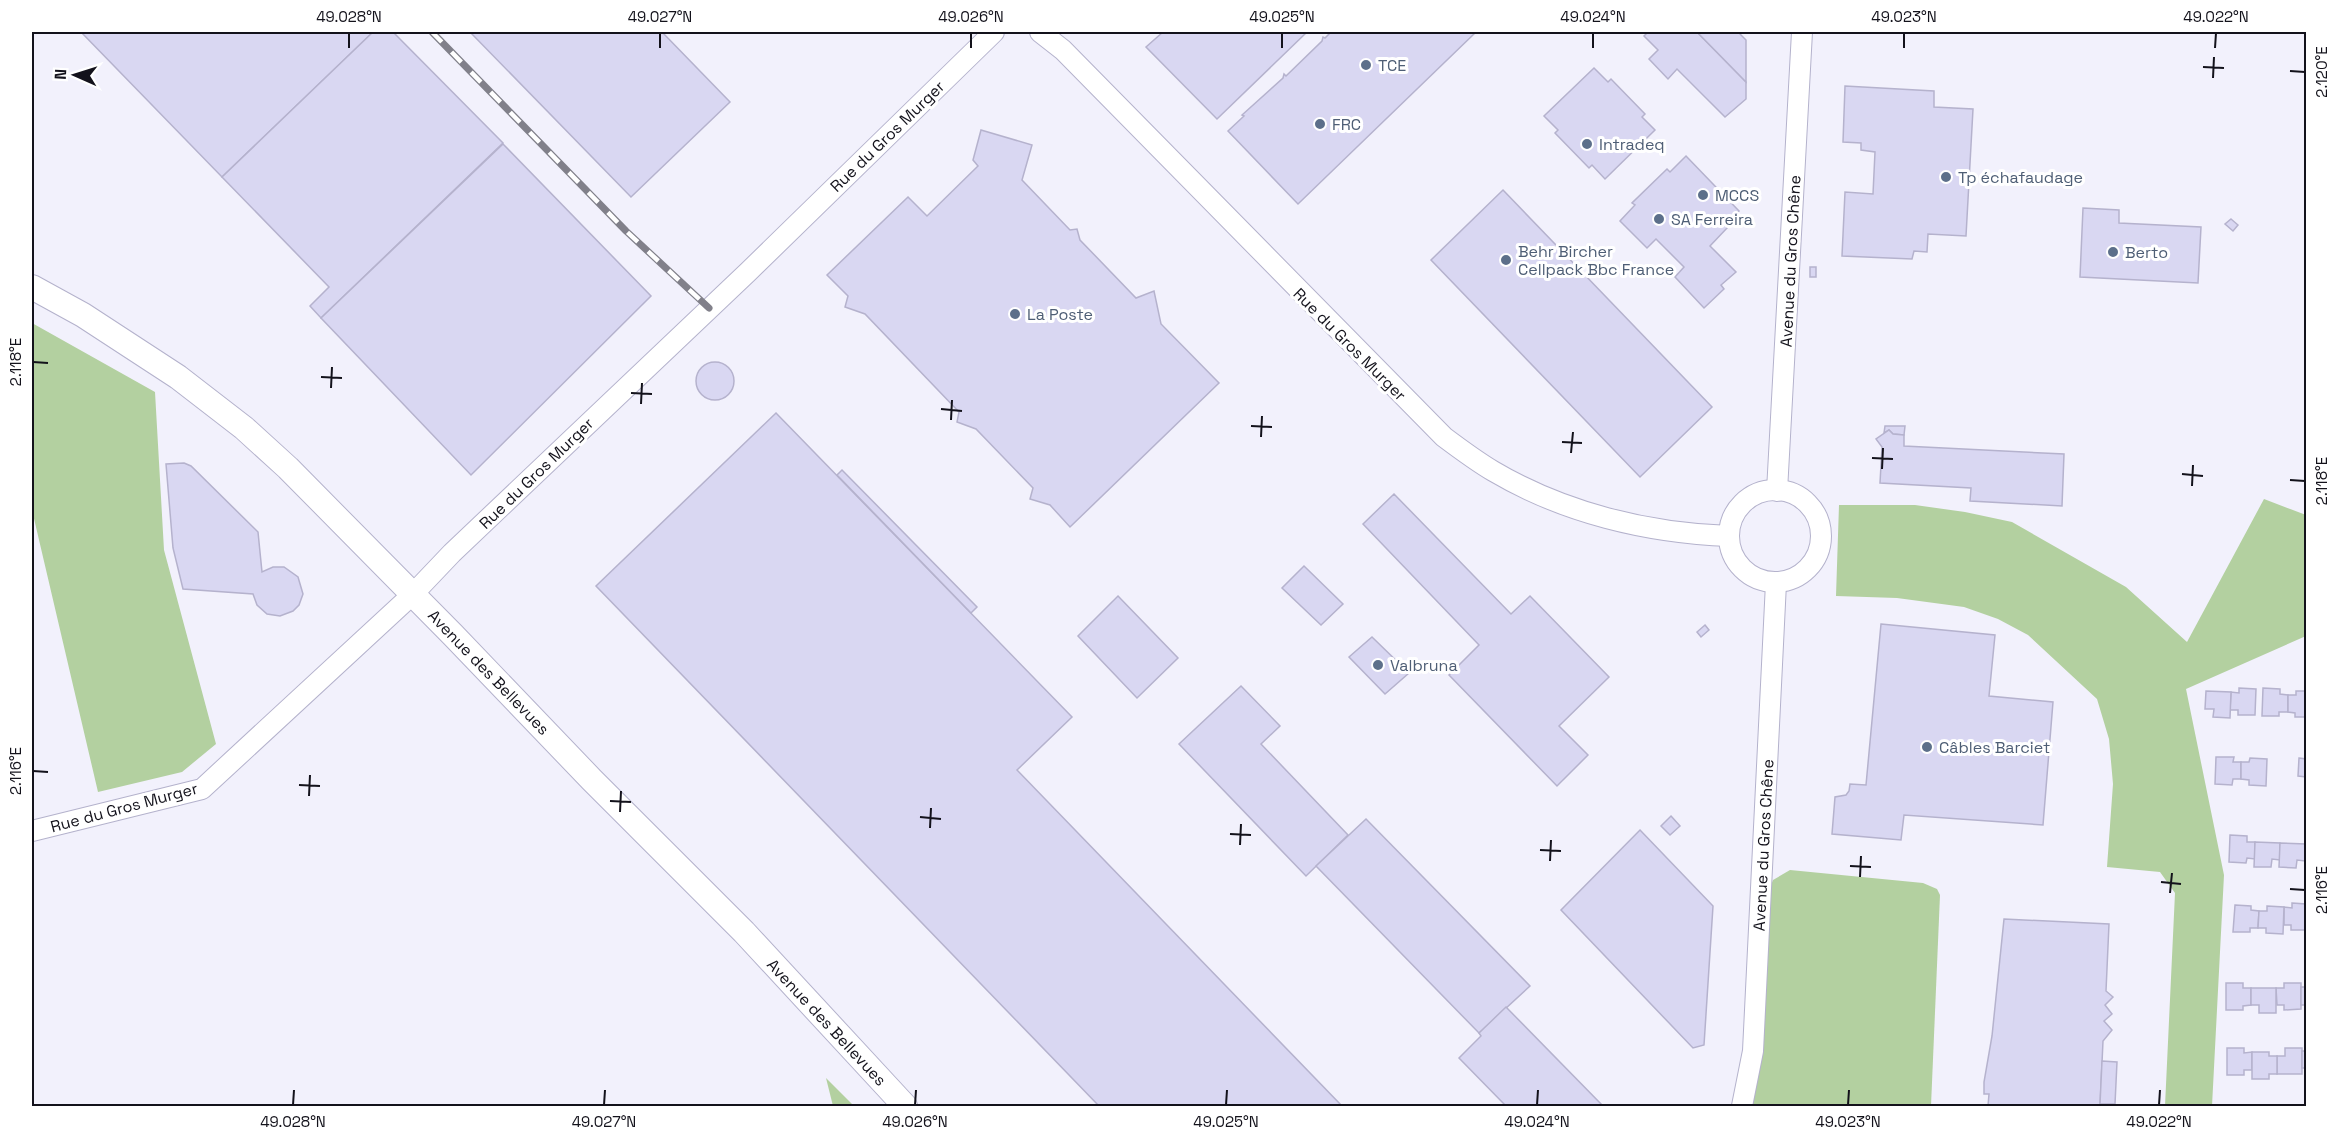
<svg xmlns="http://www.w3.org/2000/svg" width="2338" height="1138" font-family="'Space Grotesk',sans-serif">
<style>
.green{fill:#b3d0a0}
.building{fill:#d9d7f2;stroke:#b5b2cd;stroke-width:1.5}
.lines{fill:none;stroke-linecap:round;stroke-linejoin:round}
.minor-casing{stroke:#b4b2cc;stroke-width:22}
.tertiary-casing{stroke:#b4b2cc;stroke-width:26}
.minor{stroke:#fff;stroke-width:20}
.tertiary{stroke:#fff;stroke-width:24}
.rail-casing{stroke:#81808a;stroke-width:7}
.rail{stroke:#fff;stroke-width:4.5;stroke-dasharray:14;stroke-linecap:butt}
.ticks{fill:none;stroke:#13121b;stroke-width:2}
.service-dot{fill:#5c6f8a;stroke:#fff;stroke-width:2}
.labels{text-anchor:middle;stroke-width:6;stroke-linejoin:round;paint-order:stroke}
.service-label{font-size:16px;fill:#4e5e75;stroke:#fff;text-anchor:start}
.street-label{font-size:16px;fill:#13121b;stroke:#fff}
.neatline{fill:none;stroke:#13121b;stroke-width:2}
.ticks-label{font-size:15px;text-anchor:middle;fill:#13121b}
</style>
<rect width="100%" height="100%" fill="#f2f1fc"/>
<g class="green">
<polygon points="32,323 155,392 164,550 216,744 182,772 98,792 32,510"/>
<polygon points="2264,499 2306,515 2306,636 2186,689 2224,875 2212,1106 2165,1106 2175,893 2160,872 2107,867 2113,784 2109,739 2097,699 2028,635 1998,619 1964,607 1897,598 1836,596 1839,505 1915,505 1965,512 2012,522 2126,587 2187,642"/>
<polygon points="1790,870 1923,883 1937,889 1940,895 1931,1106 1750,1106 1771,885 1773,880"/>
<polygon points="826,1078 854,1106 833,1106"/>
</g>
<g class="building">
<polygon points="81,32 373,32 222,177"/>
<polygon points="373,32 393,32 503,143 321,318 310,306 329,287 222,177"/>
<polygon points="470,32 662,32 730,102 631,197"/>
<polygon points="1163,32 1307,32 1217,119 1146,47"/>
<polygon points="1331,32 1476,32 1298,204 1228,131 1244,116 1242,115 1283,78 1284,74 1286,76 1322,41 1323,37 1325,38"/>
<polygon points="1648,32 1697,32 1746,82 1746,99 1725,117 1677,69 1668,79 1649,59 1658,50 1644,36"/>
<polygon points="1697,32 1738,32 1746,40 1746,82"/>
<polygon points="1594,68 1608,82 1611,79 1645,114 1642,117 1655,130 1605,179 1592,165 1589,168 1555,133 1558,130 1544,116"/>
<polygon points="1845,86 1934,91 1934,107 1973,109 1966,236 1928,234 1927,252 1914,251 1912,259 1842,256 1845,192 1873,194 1875,152 1861,150 1861,143 1843,142"/>
<polygon points="981,130 1032,145 1022,180 1070,230 1077,229 1080,240 1136,298 1154,291 1161,324 1219,383 1070,527 1050,505 1030,499 1033,488 976,429 957,422 959,412 865,314 845,307 848,296 827,275 908,197 927,216 978,166 973,160"/>
<polygon points="503,144 651,296 471,475 321,318"/>
<polygon points="1686,156 1739,211 1726,224 1728,227 1710,246 1736,272 1721,285 1724,289 1704,308 1675,277 1684,267 1656,239 1647,248 1620,221 1635,205 1632,203 1667,169 1670,172"/>
<polygon points="1503,190 1712,407 1640,477 1431,260"/>
<polygon points="2083,208 2119,210 2119,223 2201,227 2198,283 2080,277"/>
<polygon points="2231,219 2238,225 2233,231 2225,224"/>
<rect x="1810" y="267" width="6" height="10"/>
<circle cx="715" cy="381" r="19"/>
<polygon points="776,413 1072,717 1017,770 1342,1106 1099,1106 596,586"/>
<polygon points="1885,426 1905,426 1904,435 1893,434 1889,430 1884,433"/>
<polygon points="1889,430 1893,434 1904,435 1904,446 2064,454 2062,506 1970,501 1971,488 1880,483 1882,447 1876,439"/>
<polygon points="184,463 191,466 258,532 262,572 273,567 284,567 298,577 303,594 299,605 293,611 280,616 267,614 257,605 253,594 183,589 173,548 166,464"/>
<polygon points="842,470 977,607 971,613 837,475"/>
<polygon points="1394,494 1511,614 1530,596 1609,677 1559,726 1588,755 1557,786 1449,675 1479,645 1363,524"/>
<polygon points="1304,566 1343,604 1321,625 1282,588"/>
<polygon points="1118,596 1178,658 1137,698 1078,636"/>
<polygon points="1881,624 1995,635 1989,696 2053,702 2043,825 1904,815 1901,840 1832,834 1835,797 1846,795 1849,791 1850,784 1866,785"/>
<polygon points="1705,625 1709,630 1701,637 1697,632"/>
<polygon points="1372,637 1409,673 1385,694 1349,657"/>
<polygon points="1241,686 1280,726 1261,744 1348,835 1306,876 1179,744"/>
<polygon points="2239,688 2256,689 2255,715 2238,715 2238,710 2230,710 2231,692 2239,693"/>
<polygon points="2263,688 2280,689 2280,694 2288,695 2288,712 2279,712 2279,716 2262,716"/>
<polygon points="2206,691 2231,692 2230,718 2213,717 2214,709 2205,709"/>
<polygon points="2296,691 2306,691 2306,717 2295,717 2295,713 2288,712 2288,695 2296,695"/>
<polygon points="2216,757 2234,757 2233,762 2241,762 2241,779 2233,779 2232,785 2215,784"/>
<polygon points="2250,758 2267,759 2266,786 2249,785 2249,780 2241,779 2241,762 2249,762"/>
<polygon points="2299,758 2306,759 2306,777 2298,776"/>
<polygon points="1671,816 1680,826 1670,835 1661,826"/>
<polygon points="1366,819 1530,986 1479,1033 1316,866"/>
<polygon points="1640,830 1713,906 1704,1045 1693,1048 1561,910"/>
<polygon points="2230,835 2247,836 2247,842 2255,842 2255,859 2247,858 2246,863 2229,862"/>
<polygon points="2255,842 2280,843 2280,860 2272,859 2271,867 2254,867"/>
<polygon points="2280,843 2306,844 2305,861 2297,860 2296,868 2279,867"/>
<polygon points="2292,903 2306,904 2306,930 2291,930 2291,925 2284,925 2284,907 2292,908"/>
<polygon points="2235,905 2251,906 2251,910 2259,911 2258,928 2250,928 2250,932 2233,932"/>
<polygon points="2267,906 2284,907 2283,934 2266,933 2266,928 2258,928 2259,911 2267,911"/>
<polygon points="2004,919 2109,924 2106,991 2113,997 2105,1005 2112,1014 2104,1021 2112,1030 2103,1041 2100,1106 1988,1106 1989,1094 1984,1094 1984,1082 1992,1036"/>
<polygon points="2226,983 2243,983 2243,988 2251,988 2251,1005 2243,1006 2243,1010 2226,1010"/>
<polygon points="2284,983 2301,983 2301,1009 2284,1010 2284,1005 2277,1005 2276,988 2284,988"/>
<rect x="2301" y="987" width="5" height="18"/>
<polygon points="2251,988 2276,988 2276,1013 2259,1013 2259,1005 2251,1005"/>
<polygon points="1506,1007 1603,1106 1506,1106 1459,1058 1481,1036 1479,1033"/>
<polygon points="2227,1048 2244,1048 2244,1053 2252,1052 2252,1070 2244,1070 2244,1075 2227,1075"/>
<polygon points="2285,1048 2302,1048 2302,1074 2277,1074 2277,1056 2285,1056"/>
<rect x="2302" y="1051" width="4" height="17"/>
<polygon points="2252,1052 2269,1052 2269,1056 2277,1056 2277,1074 2269,1074 2269,1079 2252,1079"/>
<polygon points="2102,1061 2117,1062 2115,1104 2100,1104"/>
</g>
<g class="lines">
<g class="minor-casing">
<g id="minor">
<path d="M1040,32L1063,50L1444,437C1460,449 1476,461 1493,471C1564,513 1647,533 1729,536"/>
<circle cx="1775" cy="536" r="46"/>
<polyline points="1777,491 1802,32"/>
<polyline points="32,831 202,789 413,594 452,553 748,272 994,32"/>
<polyline points="1742,1106 1753,1051 1776,583"/>
</g>
</g>
<g class="tertiary-casing">
<polyline id="tertiary" points="32,287 83,315 178,377 244,428 288,468 453,635 592,780 744,932 905,1106"/>
</g>
<use href="#minor" class="minor"/>
<use href="#tertiary" class="tertiary"/>
<g class="rail-casing">
<polyline id="rail" points="432,32 626,231 709,308"/>
</g>
<use href="#rail" class="rail"/>
</g>
<path class="ticks" d="M349,48V33M660,48V33M971,48V33M1282,48V33M1593,48V33M1904,48V33M2215,48L2216,33M2203,67L2224,68M2290,71L2305,72M2213,78L2214,57M33,362L48,363M321,377L342,378M331,388L332,367M631,393L652,394M641,404L642,383M941,409L962,411M951,420L952,400M1251,426L1272,427M1261,437L1262,416M1562,442L1582,443M1571,453L1573,432M1872,458L1893,459M1882,469L1883,448M2182,474L2203,476M2290,480L2305,481M2192,486L2193,465M33,771L48,772M299,785L320,786M309,796L310,775M610,801L631,802M620,812L621,791M920,817L941,819M930,828L931,808M1230,834L1251,835M1240,845L1241,824M1540,850L1561,851M1550,861L1551,840M1850,866L1871,867M1860,877L1861,856M2161,882L2181,884M2290,889L2305,890M2170,893L2172,873M293,1105L294,1090M604,1105L605,1090M915,1105L916,1090M1226,1105L1227,1090M1537,1105L1538,1090M1848,1105L1849,1090M2159,1105L2160,1090"/>
<g class="service-dot">
<circle cx="1366" cy="65" r="6"/>
<circle cx="1320" cy="124" r="6"/>
<circle cx="1587" cy="144" r="6"/>
<circle cx="1946" cy="177" r="6"/>
<circle cx="1703" cy="195" r="6"/>
<circle cx="1659" cy="219" r="6"/>
<circle cx="2113" cy="252" r="6"/>
<circle cx="1506" cy="260" r="6"/>
<circle cx="1015" cy="314" r="6"/>
<circle cx="1378" cy="665" r="6"/>
<circle cx="1927" cy="747" r="6"/>
</g>
<g class="labels">
<g class="service-label">
<text x="1378" y="71">TCE</text>
<text x="1332" y="130">FRC</text>
<text x="1599" y="150">Intradeq</text>
<text x="1958" y="183">Tp échafaudage</text>
<text x="1715" y="201">MCCS</text>
<text x="1671" y="225">SA Ferreira</text>
<text x="1518" y="257">Behr Bircher<tspan x="1518" dy="18">Cellpack Bbc France</tspan></text>
<text x="2125" y="258">Berto</text>
<text x="1027" y="320">La Poste</text>
<text x="1390" y="671">Valbruna</text>
<text x="1939" y="753">Câbles Barciet</text>
</g>
<g class="street-label">
<text transform="translate(887 136) rotate(-44)" y="6">Rue du Gros Murger</text>
<text transform="translate(1790 261) rotate(-87)" y="6">Avenue du Gros Chêne</text>
<text transform="translate(1350 344) rotate(45)" y="6">Rue du Gros Murger</text>
<text transform="translate(536 473) rotate(-44)" y="6">Rue du Gros Murger</text>
<text transform="translate(489 672) rotate(46)" y="6">Avenue des Bellevues</text>
<text transform="translate(124 807) rotate(-15)" y="6">Rue du Gros Murger</text>
<text transform="translate(1763 845) rotate(-87)" y="6">Avenue du Gros Chêne</text>
<text transform="translate(827 1022) rotate(47)" y="6">Avenue des Bellevues</text>
</g>
</g>
<rect width="2338" height="1138" fill="none" stroke="#ffffff" stroke-width="66"/>
<g transform="translate(75 75) rotate(273)" stroke="#ffffff" stroke-width="4.5" paint-order="stroke">
<path d="M0-4.5L10 22L0 15L-10 22Z" fill="#13121b"/>
<text y="-9" font-size="16" font-weight="bold" text-anchor="middle" fill="#13121b">N</text>
</g>
<rect x="33" y="33" width="2272" height="1072" class="neatline"/>
<g class="ticks-label">
<text x="349" y="22">49.028°N</text>
<text x="660" y="22">49.027°N</text>
<text x="971" y="22">49.026°N</text>
<text x="1282" y="22">49.025°N</text>
<text x="1593" y="22">49.024°N</text>
<text x="1904" y="22">49.023°N</text>
<text x="2216" y="22">49.022°N</text>
<text transform="translate(2322 72) rotate(-90)" y="5">2.120°E</text>
<text transform="translate(16 362) rotate(-90)" y="5">2.118°E</text>
<text transform="translate(2322 481) rotate(-90)" y="5">2.118°E</text>
<text transform="translate(16 771) rotate(-90)" y="5">2.116°E</text>
<text transform="translate(2322 890) rotate(-90)" y="5">2.116°E</text>
<text x="293" y="1127">49.028°N</text>
<text x="604" y="1127">49.027°N</text>
<text x="915" y="1127">49.026°N</text>
<text x="1226" y="1127">49.025°N</text>
<text x="1537" y="1127">49.024°N</text>
<text x="1848" y="1127">49.023°N</text>
<text x="2159" y="1127">49.022°N</text>
</g>
</svg>
